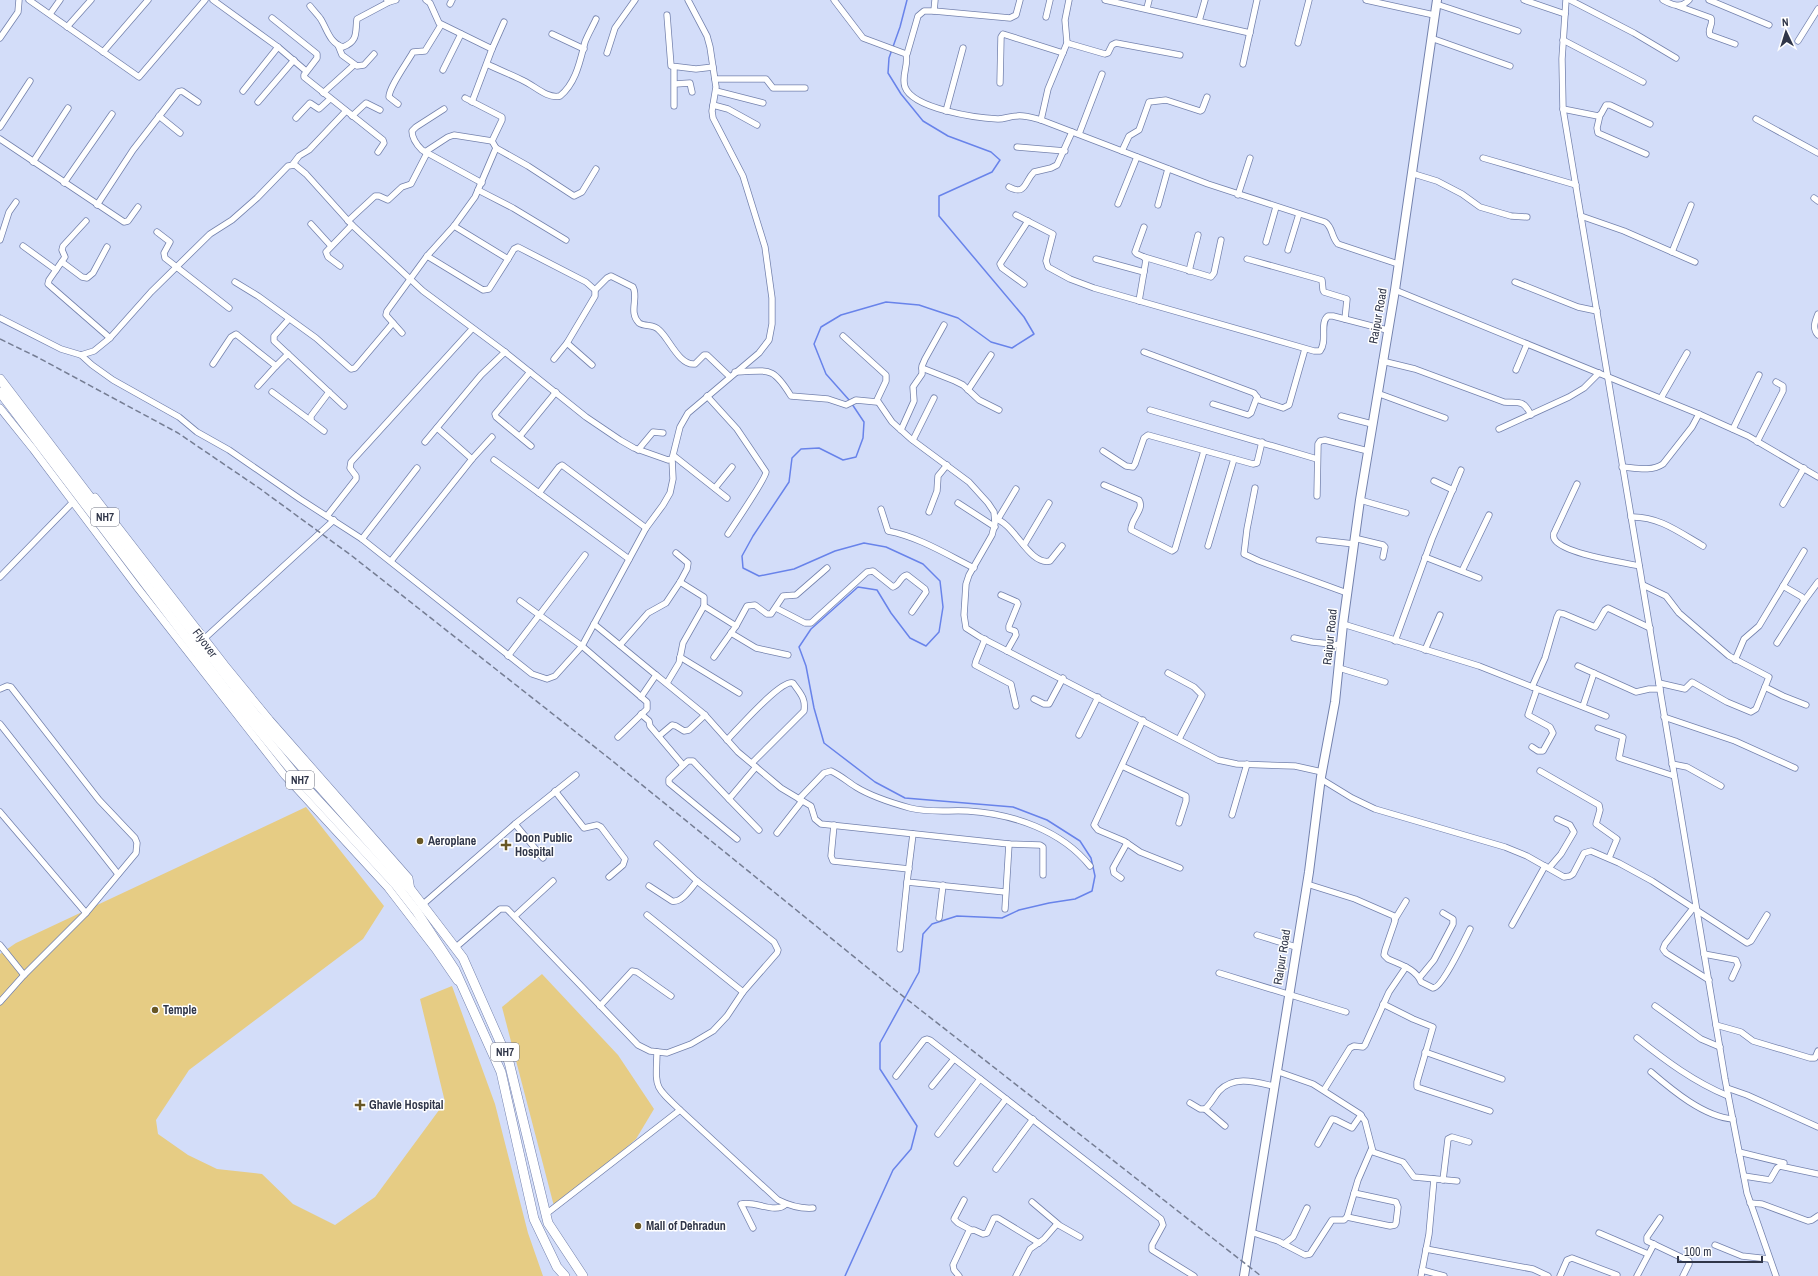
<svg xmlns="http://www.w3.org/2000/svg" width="1818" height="1276" font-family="'Archivo Narrow',sans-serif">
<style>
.green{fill:#e6cc84}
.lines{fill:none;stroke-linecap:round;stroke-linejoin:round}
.stream{stroke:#6883ea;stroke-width:1.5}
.minor-casing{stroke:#7482ad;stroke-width:7}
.tertiary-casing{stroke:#7482ad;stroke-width:8}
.secondary-casing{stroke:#7482ad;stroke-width:10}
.trunk-casing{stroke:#7482ad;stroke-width:10}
.minor{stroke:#fff;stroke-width:5.5}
.tertiary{stroke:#fff;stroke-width:7}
.secondary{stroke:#fff;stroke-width:8}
.trunk{stroke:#fff;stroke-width:9}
.rail{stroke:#757d93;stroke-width:1.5;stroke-dasharray:6 3;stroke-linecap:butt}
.poi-dot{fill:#685725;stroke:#fff;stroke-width:1.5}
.labels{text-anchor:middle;stroke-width:3;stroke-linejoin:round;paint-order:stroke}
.shield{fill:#fff;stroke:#6e7280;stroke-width:1}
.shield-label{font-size:11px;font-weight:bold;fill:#303649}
.street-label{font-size:12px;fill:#303649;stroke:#fff}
.poi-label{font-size:12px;font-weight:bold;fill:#303649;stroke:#fff;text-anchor:start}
</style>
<rect width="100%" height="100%" fill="#d3ddf9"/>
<g class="green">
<polygon points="306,807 384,906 363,939 189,1070 156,1120 158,1134 188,1155 217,1169 262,1174 293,1204 335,1225 375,1197 445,1102 420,999 452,986 495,1104 528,1233 543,1276 0,1276 0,954 16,943"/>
<polygon points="542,974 618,1055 654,1109 636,1139 555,1210 502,1007"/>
</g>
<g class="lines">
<g class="stream">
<polyline points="850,401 826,374 814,344 821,327 841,315 886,302 919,305 958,318 991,342 1012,348 1034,334 1024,317 939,216 939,196 992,172 1000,160 991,152 948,136 923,121 901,94 888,73 889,58 900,27 907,0"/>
<polyline points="845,1276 893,1170 911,1149 917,1126 880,1069 880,1043 919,972 923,934 932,924 957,916 1002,918 1019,910 1049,903 1075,899 1092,891 1095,876 1091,858 1080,841 1047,820 1013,807 905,798 875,782 824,743 814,708 806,666 799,647 811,629 858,587 877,590 891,613 910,638 926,646 939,632 943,607 940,581 923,564 886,547 864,543 835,551 794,569 759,576 743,568 742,556 753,536 789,482 792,458 801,449 819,448 843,460 856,457 863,438 864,422 852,404"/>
</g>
<g class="minor-casing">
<g id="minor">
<polyline points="29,0 139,77 205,0"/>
<polyline points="213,0 278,47 306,71"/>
<polyline points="387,0 389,2 396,0"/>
<polyline points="426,0 430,3 439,23 492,49 504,22"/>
<path d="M834,0L863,38L906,54C909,65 901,76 905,87C913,109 977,118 998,119C1005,119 1010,116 1017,116C1025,115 1033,118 1041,120L1208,184L1325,222C1333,227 1331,237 1338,244L1398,264"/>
<polyline points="1105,0 1250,33"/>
<polyline points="1366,0 1434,15"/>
<polyline points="1524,0 1565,14"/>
<polyline points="1566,0 1562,59 1563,109 1725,1079 1747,1193 1776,1276"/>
<polyline points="1570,0 1634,33 1676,58"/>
<path d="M1663,0C1672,5 1681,9 1689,0"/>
<polyline points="1709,0 1769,25"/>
<polyline points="450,4 452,0"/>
<polyline points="1436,4 1518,31"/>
<path d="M310,6C313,10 317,14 320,18C327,28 329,43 343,47C359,41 355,31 357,19L389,2"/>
<path d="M1678,6L1711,18C1714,24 1707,29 1710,35L1735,44"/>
<polyline points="1147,8 1149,0"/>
<polyline points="934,11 935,0"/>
<polyline points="50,14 60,0"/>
<polyline points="667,15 671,66 696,69 713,67"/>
<polyline points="1046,17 1050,0"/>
<polyline points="272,18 317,54 317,58 304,75 304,77 383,140 384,143 378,152"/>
<polyline points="1199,21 1205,0"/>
<polyline points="67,27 91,0"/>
<polyline points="552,34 584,49"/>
<polyline points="0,38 18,12 19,0"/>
<polyline points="1431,38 1510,66"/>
<polyline points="1563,40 1643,82"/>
<polyline points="1798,41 1818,9"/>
<polyline points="1067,43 1105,54 1108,53 1112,45 1116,43 1180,55"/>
<polyline points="1298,43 1309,0"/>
<polyline points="338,45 342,55 357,66 364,65 374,54"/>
<polyline points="103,52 148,0"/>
<polyline points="607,53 615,28 635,0"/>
<polyline points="907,54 918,16 924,11 934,11 1010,18 1016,15 1020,0"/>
<path d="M487,64C499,70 512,75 524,81C535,86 547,99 560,96C576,83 580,61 585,42C588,34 593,26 596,19"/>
<polyline points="1243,64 1257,0"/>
<polyline points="443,70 461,34"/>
<polyline points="715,79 766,79 773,88 805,88"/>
<polyline points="1000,83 1001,37 1003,34 1063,53"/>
<polyline points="675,84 690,83 692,92"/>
<polyline points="243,91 278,47"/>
<polyline points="716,91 763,103"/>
<polyline points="323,93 354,65"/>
<polyline points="258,102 294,60"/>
<polyline points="472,102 492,49"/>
<path d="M398,104L389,97C389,87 407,63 413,52L425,51L441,25"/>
<polyline points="713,105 728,109 757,125"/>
<polyline points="674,106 674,67"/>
<path d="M444,109L416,127L412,131C412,138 417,145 422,150L482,183"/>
<polyline points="1563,109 1598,116 1601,114 1606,105 1610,105 1650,124"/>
<polyline points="946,111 963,48"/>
<polyline points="1600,115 1597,128 1598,133 1646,154"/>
<polyline points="159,116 180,133"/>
<polyline points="352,116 366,103 380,110"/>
<polyline points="296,118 310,103 319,109 330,99"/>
<polyline points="1756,119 1818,153"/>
<polyline points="1041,120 1048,89 1067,43 1065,20 1069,0"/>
<polyline points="0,127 30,81"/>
<polyline points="1079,134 1102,74"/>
<polyline points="0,139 124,222 128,221 138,207"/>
<polyline points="1017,147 1065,151"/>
<polyline points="496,148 528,166 574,196 582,192 596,169"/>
<polyline points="1122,151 1129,136 1139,130 1149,102 1166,100 1200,111 1202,110 1207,97"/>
<polyline points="425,152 448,137 454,135 492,141"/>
<polyline points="1483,158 1576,185"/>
<polyline points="33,162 68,108"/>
<polyline points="293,164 299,156 309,150 346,111"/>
<polyline points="1411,173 1437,181 1462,194 1480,207 1511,216 1527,217"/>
<polyline points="64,183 112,114"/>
<path d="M1009,187C1026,196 1024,182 1034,172L1051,168L1057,165L1072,132"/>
<polyline points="478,190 513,208 566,240"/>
<polyline points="1238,195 1250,158"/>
<polyline points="1814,198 1818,201"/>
<polyline points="1118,204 1137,157"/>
<polyline points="97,205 133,150 178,92 182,91 198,102"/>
<polyline points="1158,205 1168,169"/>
<path d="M1016,215L1053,234L1046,261L1048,267L1070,279L1094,288L1314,351H1320C1328,341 1319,323 1328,316H1333L1387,330"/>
<polyline points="1581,216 1624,231 1695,262"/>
<polyline points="86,221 63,246 62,250 65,257 49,280 48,284 110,338"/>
<polyline points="348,221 375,196 379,196 388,200 402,187 411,184 427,153"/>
<polyline points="311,224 331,246"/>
<polyline points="157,232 170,242 164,253 165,258 229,308"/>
<polyline points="0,240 9,212 16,202"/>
<polyline points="1266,242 1276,207"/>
<polyline points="23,246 56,270"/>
<polyline points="1288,250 1299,214"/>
<polyline points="1672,252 1691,205"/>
<polyline points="427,256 483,290 489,289 508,259 454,226"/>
<polyline points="1144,257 1211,277 1214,273 1221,240"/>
<polyline points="508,259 514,249 518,247 586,282 595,290 595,296 567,343 554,359"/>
<polyline points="1096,259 1144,272"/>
<polyline points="1247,259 1322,280 1323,290 1324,292 1347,299 1345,319"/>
<polyline points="62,262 82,277 87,278 93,273 107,247"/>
<polyline points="340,266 328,257 326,252 352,225"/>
<polyline points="1189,271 1198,235"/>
<polyline points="235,282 258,296 316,338 351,369 355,368 393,323"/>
<polyline points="1515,282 1578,307 1597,311"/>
<polyline points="1024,284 1002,268 1000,264 1028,221"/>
<path d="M595,290L607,278L611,276L633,287C639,298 628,312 639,323C645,327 654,324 659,330C669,338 679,366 695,364L704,355H707L729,376"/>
<polyline points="1395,290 1699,414 1748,436 1818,477"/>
<polyline points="1139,301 1146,260 1144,257 1137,254 1135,252 1144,227"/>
<path d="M1818,314C1815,322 1812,328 1818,335"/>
<polyline points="0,318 61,349 81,355 94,351 110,338 151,292 210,234 232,220 257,198 288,166 295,165 306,174 352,225 423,291 505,352 586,417 620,440 634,448 668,460 672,459 680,427 688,413 759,353 769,340 772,324 772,298 765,247 743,176 713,118 712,111 716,87 710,47 707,36 688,0"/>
<polyline points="289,319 274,336 274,341 344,406"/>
<polyline points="402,333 386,315 387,311 427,256 454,226 475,197 496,148 492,141 502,120 502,117 465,98"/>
<polyline points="843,336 886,375 886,381 877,400 892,422 911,439 969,482 988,503 994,512 995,523 992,535 969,575 966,584 964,615 966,628 980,637 1218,760 1237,764 1295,766 1322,772"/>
<polyline points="567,343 592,365"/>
<polyline points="1144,352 1254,393 1259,400 1283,408 1289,405 1305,349"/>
<polyline points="81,355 92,365 113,380 179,417 197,432 229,450 300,499 362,539 532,674 547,679 555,676 582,646 646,528 663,505 670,493 673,479 672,459"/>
<path d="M1382,361L1415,369L1504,402C1519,403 1523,399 1531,415"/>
<polyline points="213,364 231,337 236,334 276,366 288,354"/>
<polyline points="922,368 955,381 963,385 979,400 999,410"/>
<polyline points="1516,370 1527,344"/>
<polyline points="530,372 495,414 496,417 531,446"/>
<path d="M735,372C769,371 772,365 791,396L828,399L846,405L856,400L877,402"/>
<polyline points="258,386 276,366"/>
<polyline points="968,390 991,355"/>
<polyline points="272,392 311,421"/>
<polyline points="1377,393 1445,418"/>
<path d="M707,396L737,429L766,472C766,478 734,525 728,534"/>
<polyline points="1661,398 1687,353"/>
<polyline points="1213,404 1248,415 1251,413 1257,397"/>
<polyline points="1150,410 1317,459"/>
<polyline points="1341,416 1372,424"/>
<polyline points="437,428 472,459 492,437"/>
<polyline points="1499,429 1569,397 1584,388 1599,373"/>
<polyline points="1733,429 1759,375"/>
<polyline points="901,430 914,401 913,387 922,374 922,366 925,359 944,325"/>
<polyline points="324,431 311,421 311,416 329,392"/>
<polyline points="520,436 556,392"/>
<polyline points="913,440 934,398"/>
<polyline points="425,442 481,375 505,352"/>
<polyline points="1757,442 1783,391 1783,386 1776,382"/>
<polyline points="638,450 653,432 663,433"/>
<polyline points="1103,451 1126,466 1133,467 1135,464 1144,438 1148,435 1253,464 1257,463 1262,442"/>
<polyline points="674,456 727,498"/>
<polyline points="494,460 629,559"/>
<path d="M1622,467C1636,468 1651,472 1663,464L1692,427L1699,414"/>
<polyline points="1434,481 1453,490"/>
<path d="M1577,484L1555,531C1553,534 1553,537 1555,540C1565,554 1622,562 1639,566"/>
<path d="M1104,485L1139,500C1145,509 1130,520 1131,530L1172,551L1175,549L1204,451"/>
<polyline points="715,488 732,467"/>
<polyline points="1255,488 1247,529 1244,554 1259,561 1347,593"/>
<polyline points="539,493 559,467 562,465 646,528"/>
<polyline points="1317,496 1318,444 1320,441 1325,440 1368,451"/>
<polyline points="1360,500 1406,513"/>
<polyline points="958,503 995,527"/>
<polyline points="1783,504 1804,468"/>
<path d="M881,509L888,531C919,537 946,554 974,568"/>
<polyline points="929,512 937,491 938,476 947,465"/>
<polyline points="327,516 356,479 356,476 350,468 351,462 472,329"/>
<path d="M1631,517C1658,516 1679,532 1703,546"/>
<path d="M995,519C1014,522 1029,566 1050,561L1062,546"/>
<polyline points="998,519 1016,489"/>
<polyline points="1354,538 1383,545 1385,547 1383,557"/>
<polyline points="362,539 417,468"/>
<polyline points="1319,540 1354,544"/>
<polyline points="1024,545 1049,503"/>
<polyline points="1208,546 1234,459"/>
<polyline points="1425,557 1479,578"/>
<polyline points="391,561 472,459"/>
<polyline points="1462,571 1489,515"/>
<polyline points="0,577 73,502"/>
<polyline points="1643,585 1666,596 1679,613 1729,656 1769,677 1756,709 1751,712 1727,702 1692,682 1685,689 1659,683"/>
<polyline points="1001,595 1017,602 1018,604 1009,626 1009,629 1015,631 1016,635 1007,651"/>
<polyline points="520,601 582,646 647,702 647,709 618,737"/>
<polyline points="1804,601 1818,582"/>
<polyline points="704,606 736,626 714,657"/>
<path d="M776,608L805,623H811L867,572L873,571L893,587C900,585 900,576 907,575L925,589L926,592L912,612"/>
<polyline points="594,624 656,675 641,697"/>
<polyline points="1343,624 1479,666 1606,716"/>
<polyline points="736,626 747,606 755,605 767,614 771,614 783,596 796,595 827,568"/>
<polyline points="731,633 756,648 788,655"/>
<polyline points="205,638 334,520"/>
<polyline points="1294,638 1312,642 1341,645"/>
<polyline points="985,639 976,661 975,665 1011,684 1016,706"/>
<polyline points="1395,641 1432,539 1461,470"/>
<polyline points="1777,643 1804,601 1802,597 1783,586"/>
<polyline points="620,645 648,613 666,603 680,582 687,569 688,563 676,553"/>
<polyline points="1425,650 1440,615"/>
<polyline points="508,656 585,555"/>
<polyline points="680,657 739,693"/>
<polyline points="1735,660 1744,639 1759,626 1804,551"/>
<polyline points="1578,666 1636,692 1649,689 1660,689"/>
<polyline points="1339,668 1385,682"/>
<polyline points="1168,673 1194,687 1202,695 1179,739"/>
<polyline points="656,675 705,715 738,752 756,767 781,788 811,806 815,819 821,824 1009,844 1040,845 1043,847 1043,875"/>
<polyline points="667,683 679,663 683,643 704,606 704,597 680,582"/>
<polyline points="1532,687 1545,658 1557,617 1559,613 1564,614 1595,627 1605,610 1608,608 1650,628"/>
<polyline points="1765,687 1783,696 1806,705"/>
<polyline points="0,689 7,686 11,687 99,800 135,838 137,843 136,853 86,913 24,975 0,1002"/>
<polyline points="1034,699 1044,704 1049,704 1063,678"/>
<polyline points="1583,706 1594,673"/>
<polyline points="641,714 649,721 650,726 683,765"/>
<polyline points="1664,717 1735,741 1795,768"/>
<polyline points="1143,720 1094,825 1098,830 1124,841 1140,852 1180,868"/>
<polyline points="0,724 118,874"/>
<polyline points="1598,728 1623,737 1619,758 1674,776"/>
<polyline points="1079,735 1098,697"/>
<polyline points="659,736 672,725 676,726 684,731 689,730 705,715"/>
<path d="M727,740C737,730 781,679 793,683C800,693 806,698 804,711L752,763"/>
<polyline points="1532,747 1538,751 1543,751 1553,733 1550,727 1528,715 1537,689"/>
<polyline points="1672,764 1687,767 1721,786"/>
<polyline points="1122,766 1186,796 1186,801 1179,823"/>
<polyline points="756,767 729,799 759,830"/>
<polyline points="1540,771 1599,805 1600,810 1596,824 1617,839 1609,858"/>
<polyline points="1321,779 1352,798 1375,809 1505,847 1527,856 1564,877 1570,876 1573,874 1584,853 1591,851 1619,863 1652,881 1747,943 1751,941 1767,915"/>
<polyline points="555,791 584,828 597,825 601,827 625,859 623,865 609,877"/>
<polyline points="729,799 693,761 688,761 669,779 669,783 737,839"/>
<path d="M799,799L824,773L831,771C840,775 848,782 856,787C872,797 892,803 910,808C929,813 949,810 968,811C1013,814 1061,830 1090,866"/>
<polyline points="0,812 86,913"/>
<polyline points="1232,815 1247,764"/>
<polyline points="515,824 543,858"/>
<polyline points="834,825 831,856 833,861 909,869"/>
<polyline points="777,833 802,801"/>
<polyline points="913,834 907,882 1005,892"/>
<polyline points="1549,868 1561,854 1574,832 1570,825 1557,819"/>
<polyline points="1121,878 1114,873 1113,868 1127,843"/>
<path d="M1307,884L1355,899L1394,916L1395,921L1385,950L1384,955L1388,959C1401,965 1416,969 1421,982L1433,988C1442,988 1465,939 1470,929"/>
<path d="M649,886L672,901C682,903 691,888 697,881"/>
<polyline points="421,906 515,824 576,775"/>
<polyline points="1694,907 1665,944 1663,949 1666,953 1709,980"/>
<polyline points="1005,909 1009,844"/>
<polyline points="647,915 743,992"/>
<polyline points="515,916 553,881"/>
<polyline points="939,918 943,885"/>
<polyline points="1395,919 1406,901"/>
<polyline points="1512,925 1545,866"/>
<polyline points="1257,935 1296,947"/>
<polyline points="0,945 24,975"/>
<polyline points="455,948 500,909 507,909 638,1045 650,1051 667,1053 691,1044 713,1031 727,1016 743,992 777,953 778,950 774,942 697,881 657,844"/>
<polyline points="900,949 907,882"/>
<polyline points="1704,954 1736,960 1738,965 1732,978"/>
<polyline points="1219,973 1346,1012"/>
<polyline points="1420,977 1434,960 1453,924 1453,919 1443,913"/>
<polyline points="1383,1004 1413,1019 1433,1027 1417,1082 1417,1087 1490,1111"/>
<polyline points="600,1006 632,971 637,972 671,996"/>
<polyline points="1655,1006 1701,1039 1720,1047"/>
<polyline points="1716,1025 1741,1032 1753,1041 1810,1058 1815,1058 1818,1051"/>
<path d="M1637,1038C1666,1061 1694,1082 1728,1096"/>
<path d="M657,1052C656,1088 653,1085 680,1110"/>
<polyline points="1425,1052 1502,1079"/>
<polyline points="1276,1071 1313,1084 1360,1114 1365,1121 1373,1152 1403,1162 1414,1177 1457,1181"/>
<path d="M1651,1072C1672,1090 1704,1117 1733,1119"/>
<polyline points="896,1076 924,1040 927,1039 930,1040 1161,1219 1163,1225 1152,1245 1152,1250 1194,1276"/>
<polyline points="932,1086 954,1059"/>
<polyline points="1727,1088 1747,1095 1818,1127"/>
<polyline points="1324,1090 1350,1048 1354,1046 1363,1047 1365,1045 1389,992 1406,967"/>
<path d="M1190,1103L1200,1109H1205C1211,1104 1214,1097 1219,1091C1234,1075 1256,1082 1273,1086"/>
<polyline points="1205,1109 1225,1126"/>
<polyline points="938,1134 980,1079"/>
<polyline points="1318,1144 1332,1119 1336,1120 1352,1128 1361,1115"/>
<polyline points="1739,1152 1784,1163"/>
<polyline points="957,1163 1006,1099"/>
<polyline points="996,1169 1033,1119"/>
<polyline points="1744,1176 1770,1180 1777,1168 1780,1166 1818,1174"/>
<polyline points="1443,1180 1448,1139 1452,1137 1469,1142"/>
<polyline points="964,1200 954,1219 958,1223 971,1230"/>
<polyline points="1032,1202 1058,1224"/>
<polyline points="1750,1203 1762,1204 1808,1221 1812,1220 1818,1216"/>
<path d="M546,1214L680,1110L778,1200C790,1206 800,1209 813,1208"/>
<polyline points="1347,1217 1390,1226 1395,1225 1396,1223 1398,1207 1396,1202 1354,1193"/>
<polyline points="1660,1218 1647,1237 1647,1241 1689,1261 1689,1264 1683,1276"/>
<path d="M753,1228L741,1204C755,1200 775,1215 786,1204"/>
<polyline points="1251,1232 1278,1241 1305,1255 1310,1254 1332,1220 1344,1220 1347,1217 1358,1180 1371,1150"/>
<polyline points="1599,1233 1648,1254"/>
<polyline points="1284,1244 1293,1237 1307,1208"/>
<polyline points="1715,1245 1742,1256 1769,1259"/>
<polyline points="1426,1249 1533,1269 1548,1276"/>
<polyline points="1422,1270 1444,1276"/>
<polyline points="959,1276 954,1270 953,1265 969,1231 974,1230 983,1234 987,1233 994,1218 998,1218 1039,1243"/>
<polyline points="1016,1276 1030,1249 1044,1239 1057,1224 1080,1237"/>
<polyline points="1421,1276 1429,1234 1434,1179"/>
<polyline points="1560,1276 1567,1260 1572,1258 1617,1275"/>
<polyline points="1637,1276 1654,1244"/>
</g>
</g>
<g class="tertiary-casing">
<g id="tertiary">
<polyline points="0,408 33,449 137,587 285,776 388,888 435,949 457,981"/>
<polyline points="95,497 225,665 270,720 409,878 411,890"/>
</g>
</g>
<g class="secondary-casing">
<polyline id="secondary" points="1244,1276 1309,872 1321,777 1335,702 1343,624 1360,500 1395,290 1437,0"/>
</g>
<g class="trunk-casing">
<g id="trunk">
<polyline points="0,379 255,714 411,890 463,958 509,1062 548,1223 583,1276"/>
<polyline points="0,392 226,690 302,783 396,885 417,912 455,970 501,1072 534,1219 557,1267 565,1276"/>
</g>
</g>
<use href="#minor" class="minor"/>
<use href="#tertiary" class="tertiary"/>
<use href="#secondary" class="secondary"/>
<use href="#trunk" class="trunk"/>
<polyline class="rail" points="0,339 37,357 178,433 259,488 352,556 610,759 895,990 1261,1276"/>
</g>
<g class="poi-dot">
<circle cx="420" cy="841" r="4"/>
<path d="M504 839h4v4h4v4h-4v4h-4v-4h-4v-4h4z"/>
<circle cx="155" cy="1010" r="4"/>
<path d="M358 1099h4v4h4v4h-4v4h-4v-4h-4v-4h4z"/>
<circle cx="638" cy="1226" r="4"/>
</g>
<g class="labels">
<g class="shield">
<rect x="91" y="508" width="28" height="18" rx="3"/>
<rect x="286" y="771" width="28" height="18" rx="3"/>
<rect x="491" y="1043" width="28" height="18" rx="3"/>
</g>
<g class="shield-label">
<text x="105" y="521">NH7</text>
<text x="300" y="784">NH7</text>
<text x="505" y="1056">NH7</text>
</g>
<g class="street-label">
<text transform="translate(1378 316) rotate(-80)" y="4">Raipur Road</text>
<text transform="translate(1330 637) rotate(-84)" y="4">Raipur Road</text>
<text transform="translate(205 643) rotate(53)" y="4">Flyover</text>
<text transform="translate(1282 957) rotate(-81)" y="4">Raipur Road</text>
</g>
<g class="poi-label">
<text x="515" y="842">Doon Public<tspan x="515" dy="14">Hospital</tspan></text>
<text x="428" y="845">Aeroplane</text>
<text x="163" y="1014">Temple</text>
<text x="369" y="1109">Ghavle Hospital</text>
<text x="646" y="1230">Mall of Dehradun</text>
</g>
</g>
<g transform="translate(1786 32) rotate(356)" stroke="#ffffff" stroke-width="3" paint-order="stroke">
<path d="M0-3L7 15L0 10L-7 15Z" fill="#303649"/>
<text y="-6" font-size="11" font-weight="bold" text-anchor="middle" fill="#303649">N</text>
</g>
<path d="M1678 1256v6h84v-6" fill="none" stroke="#303649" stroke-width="2"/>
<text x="1684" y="1256" font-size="12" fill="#303649" stroke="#ffffff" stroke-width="3" paint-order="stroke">100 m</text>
</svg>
